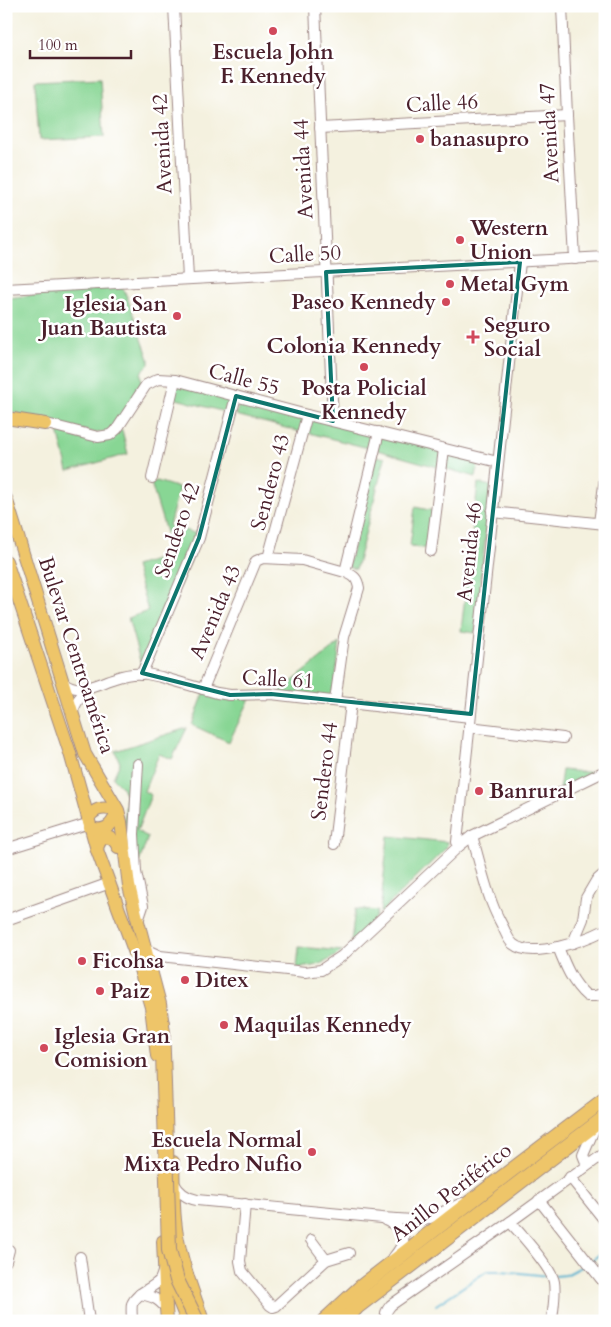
<svg xmlns="http://www.w3.org/2000/svg" width="611" height="1327" font-family="Cardo,serif">
<style>
.green{fill:#88d694;stroke:#697a60}
.lines{fill:none;stroke-linecap:round;stroke-linejoin:round}
.stream{stroke:#51b1d0;stroke-width:2}
.minor-casing{stroke:#9f8885;stroke-width:12}
.major-casing{stroke:#9f8885;stroke-width:14}
.highway-casing{stroke:#9f8885;stroke-width:16}
.minor{stroke:#fff;stroke-width:10}
.major{stroke:#eec569;stroke-width:12}
.highway{stroke:#eec569;stroke-width:14}
.highway-bridge-casing{stroke:#9f8885;stroke-width:16;stroke-linecap:butt}
.highway-bridge{stroke:#eec569;stroke-width:14}
.marked{fill:none;stroke:#0f766e;stroke-width:4;stroke-linejoin:round}
.poi-dot{fill:#d1495b;stroke:#fff;stroke-width:2}
.labels{text-anchor:middle;stroke-width:5;stroke-linejoin:round;paint-order:stroke}
.poi-label{font-size:21px;font-weight:bold;fill:#4a1f2b;stroke:#fff;text-anchor:start}
.street-label{font-size:21px;fill:#4a1f2b;stroke:#fff}
.neighbourhood-label{font-size:22px;font-weight:bold;fill:#4a1f2b;stroke:#fff}
</style>
<rect width="100%" height="100%" fill="#fff"/>
<filter id="ink" filterUnits="userSpaceOnUse"><feTurbulence type="fractalNoise" baseFrequency=".02" numOctaves="2"/><feDisplacementMap in="SourceGraphic" scale="10" xChannelSelector="R" yChannelSelector="G"/><feConvolveMatrix kernelMatrix="1 2 1 2 8 2 1 2 1" color-interpolation-filters="sRGB"/></filter>
<filter id="wash" filterUnits="userSpaceOnUse"><feTurbulence type="fractalNoise" baseFrequency=".0096" numOctaves="4" result="noise"/><feDisplacementMap in="SourceGraphic" scale="20" xChannelSelector="R" yChannelSelector="G"/><feGaussianBlur stdDeviation="1.12" result="paint"/><feColorMatrix in="noise" values="0 0 0 0 0 0 0 0 0 0 0 0 0 0 0 0 0 1.4 0 .05"/><feComposite in="paint" operator="in"/></filter>
<g filter="url(#wash)">
<rect width="100%" height="100%" fill="#f4f1df"/>
<g class="green">
<polygon points="100,78 104,137 39,140 35,81"/>
<path d="M122,286L127,297L149,359V364C141,373 140,369 142,383L138,388L116,426L106,432L95,433L11,412L6,409V298Z"/>
<polygon points="177,383 236,398 232,414 173,398"/>
<polygon points="240,400 305,417 301,432 236,415"/>
<polygon points="308,418 375,434 372,449 305,432"/>
<path d="M122,430L128,454L68,471L58,431C70,435 87,444 101,441C108,440 116,433 122,430Z"/>
<polygon points="381,435 441,450 440,468 377,450"/>
<polygon points="445,451 479,459 476,477 443,468"/>
<polygon points="376,456 385,458 356,569 348,567"/>
<polygon points="157,481 179,488 169,526 202,535 142,668 128,618 148,611 135,566 173,555 151,483"/>
<polygon points="478,483 491,486 475,633 461,631"/>
<polygon points="415,507 434,511 430,549 410,546"/>
<polygon points="340,643 333,699 278,693"/>
<polygon points="204,693 250,699 229,742 192,725"/>
<polygon points="187,728 172,759 159,754 144,791 151,795 137,831 148,837 136,871 124,820 126,801 125,794 122,787 113,778 120,763 115,751"/>
<polygon points="562,770 596,773 559,790"/>
<polygon points="388,836 448,842 446,848 380,913"/>
<polygon points="355,909 377,911 375,918 351,942"/>
<path d="M299,947L343,951C323,964 320,966 297,968Z"/>
</g>
<g class="lines">
<g class="stream">
<polyline points="591,1261 605,1250"/>
<polyline points="555,1276 566,1275 585,1265"/>
<polyline points="436,1305 487,1271 502,1271 548,1276"/>
</g>
</g>
</g>
<g filter="url(#ink)">
<g class="lines">
<g class="minor-casing">
<g id="minor">
<polyline points="174,6 188,279"/>
<polyline points="315,6 333,421"/>
<polyline points="562,6 567,115 575,259"/>
<polyline points="320,128 567,115"/>
<polyline points="6,289 605,257"/>
<polyline points="39,422 98,437 110,435 117,429 146,385 158,379 175,380 307,415 498,462"/>
<polyline points="152,478 175,380"/>
<polyline points="492,512 605,524"/>
<polyline points="599,523 605,477"/>
<polyline points="431,551 444,449"/>
<polyline points="268,558 307,415"/>
<polyline points="142,673 199,538 236,396"/>
<path d="M63,682C79,696 98,683 115,678C124,675 133,673 142,674V673L161,677L217,693L230,695L271,694L470,717"/>
<polyline points="203,689 256,561 263,558 302,560 345,572"/>
<path d="M335,701L344,637L359,588C357,577 354,576 345,572L379,432"/>
<path d="M72,714C75,703 80,695 89,688"/>
<polyline points="469,727 563,738"/>
<path d="M472,836C479,859 484,884 493,906C496,914 500,921 503,927C506,933 508,940 513,944C532,960 585,940 605,930"/>
<polyline points="334,844 351,703"/>
<polyline points="459,846 457,842 520,262"/>
<polyline points="6,849 90,823"/>
<polyline points="6,920 110,883"/>
<polyline points="138,921 143,906 136,872 134,834 138,764"/>
<polyline points="573,943 583,919 586,898 596,881 605,873"/>
<path d="M558,947C565,965 572,983 587,996H595L605,993"/>
<polyline points="145,949 160,956 305,972 321,970 342,956 459,846 472,836 605,771"/>
<polyline points="587,1165 583,1155 596,1125"/>
<polyline points="570,1177 605,1221"/>
<path d="M174,1183C179,1193 186,1198 197,1200L382,1218L413,1220L430,1218L462,1203"/>
<polyline points="539,1200 605,1284"/>
<polyline points="245,1204 240,1261 242,1271 270,1305 273,1307 276,1306 326,1260 349,1253"/>
<path d="M385,1220C407,1230 409,1239 393,1258"/>
<path d="M510,1222C520,1233 552,1269 554,1282C556,1294 553,1308 552,1321"/>
<polyline points="311,1240 326,1260"/>
<polyline points="80,1257 89,1321"/>
<polyline points="6,1261 9,1250"/>
<path d="M140,1294C154,1297 157,1298 166,1308"/>
<path d="M132,1321C132,1316 131,1309 132,1304C137,1292 152,1289 160,1280C162,1276 163,1272 164,1268"/>
<path d="M390,1321C383,1315 386,1311 391,1305L510,1222L605,1153"/>
</g>
</g>
<g class="major-casing">
<g id="major">
<polyline points="6,418 45,424"/>
<polyline points="6,498 85,754 118,810 121,822 129,886 136,914 160,1004 164,1033"/>
<polyline points="6,561 70,753 97,850 136,956 151,1007 157,1056"/>
<path d="M88,819C93,810 100,807 110,809"/>
<path d="M90,827C100,832 109,829 114,819"/>
<path d="M97,850C99,835 112,833 118,847"/>
<path d="M173,1162C174,1182 173,1201 175,1220C178,1255 192,1288 203,1321"/>
<polyline points="163,1241 166,1308 167,1321"/>
<polyline points="174,1280 178,1299 187,1321"/>
</g>
</g>
<g class="highway-casing">
<g id="highway">
<polyline points="162,1023 166,1145"/>
<polyline points="324,1321 362,1286 483,1192 605,1099"/>
<polyline points="344,1321 357,1307 605,1117"/>
</g>
</g>
<use href="#minor" class="minor"/>
<use href="#major" class="major"/>
<use href="#highway" class="highway"/>
<g class="highway-bridge-casing">
<polyline id="highway-bridge" points="166,1145 169,1250 177,1280 197,1321"/>
</g>
<use href="#highway-bridge" class="highway-bridge"/>
</g>
</g>
<path class="marked" d="M520,262L471,714L271,694L230,695L142,673L199,538L236,396L333,421L326,272Z"/>
<g class="poi-dot">
<circle cx="273" cy="31" r="5"/>
<circle cx="420" cy="139" r="5"/>
<circle cx="460" cy="240" r="5"/>
<circle cx="450" cy="284" r="5"/>
<circle cx="446" cy="302" r="5"/>
<circle cx="177" cy="316" r="5"/>
<path d="M470.5 329.5h5v5h5v5h-5v5h-5v-5h-5v-5h5z"/>
<circle cx="364" cy="367" r="5"/>
<circle cx="479" cy="791" r="5"/>
<circle cx="82" cy="961" r="5"/>
<circle cx="185" cy="980" r="5"/>
<circle cx="100" cy="991" r="5"/>
<circle cx="224" cy="1025" r="5"/>
<circle cx="44" cy="1048" r="5"/>
<circle cx="312" cy="1152" r="5"/>
</g>
<g class="labels">
<g class="poi-label">
<text x="273" y="59" text-anchor="middle">Escuela John<tspan x="273" dy="24">F. Kennedy</tspan></text>
<text x="430" y="146">banasupro</text>
<text x="470" y="235">Western<tspan x="470" dy="24">Union</tspan></text>
<text x="460" y="291">Metal Gym</text>
<text x="436" y="309" text-anchor="end">Paseo Kennedy</text>
<text x="167" y="311" text-anchor="end">Iglesia San<tspan x="167" dy="24">Juan Bautista</tspan></text>
<text x="484" y="332">Seguro<tspan x="484" dy="24">Social</tspan></text>
<text x="364" y="395" text-anchor="middle">Posta Policial<tspan x="364" dy="24">Kennedy</tspan></text>
<text x="489" y="798">Banrural</text>
<text x="92" y="968">Ficohsa</text>
<text x="195" y="987">Ditex</text>
<text x="110" y="998">Paiz</text>
<text x="234" y="1032">Maquilas Kennedy</text>
<text x="54" y="1043">Iglesia Gran<tspan x="54" dy="24">Comision</tspan></text>
<text x="302" y="1147" text-anchor="end">Escuela Normal<tspan x="302" dy="24">Mixta Pedro Nufio</tspan></text>
</g>
<g class="street-label">
<text transform="translate(442 103) rotate(-3)" y="7">Calle 46</text>
<text transform="translate(549 133) rotate(-93)" y="7">Avenida 47</text>
<text transform="translate(162 144) rotate(-93)" y="7">Avenida 42</text>
<text transform="translate(303 169) rotate(-93)" y="7">Avenida 44</text>
<text transform="translate(305 254) rotate(-3)" y="7">Calle 50</text>
<text transform="translate(244 379) rotate(15)" y="7">Calle 55</text>
<text transform="translate(270 482) rotate(-75)" y="7">Sendero 43</text>
<text transform="translate(177 530) rotate(-71)" y="7">Sendero 42</text>
<text transform="translate(469 552) rotate(-84)" y="7">Avenida 46</text>
<text transform="translate(215 612) rotate(-67)" y="7">Avenida 43</text>
<text transform="translate(77 655) rotate(72)" y="7">Bulevar Centroamérica</text>
<text transform="translate(278 679) rotate(3)" y="7">Calle 61</text>
<text transform="translate(324 771) rotate(-83)" y="7">Sendero 44</text>
<text transform="translate(451 1192) rotate(-38)" y="7">Anillo Periférico</text>
</g>
<g class="neighbourhood-label">
<text x="354" y="353">Colonia Kennedy</text>
</g>
</g>
<rect width="611" height="1327" fill="none" stroke="#fff" stroke-width="25"/>
<path d="M30 50v8h101v-8" fill="none" stroke="#4a1f2b" stroke-width="2.5"/>
<text x="38" y="50" font-size="15" fill="#4a1f2b" stroke="#ffffff" stroke-width="4" paint-order="stroke">100 m</text>
</svg>
